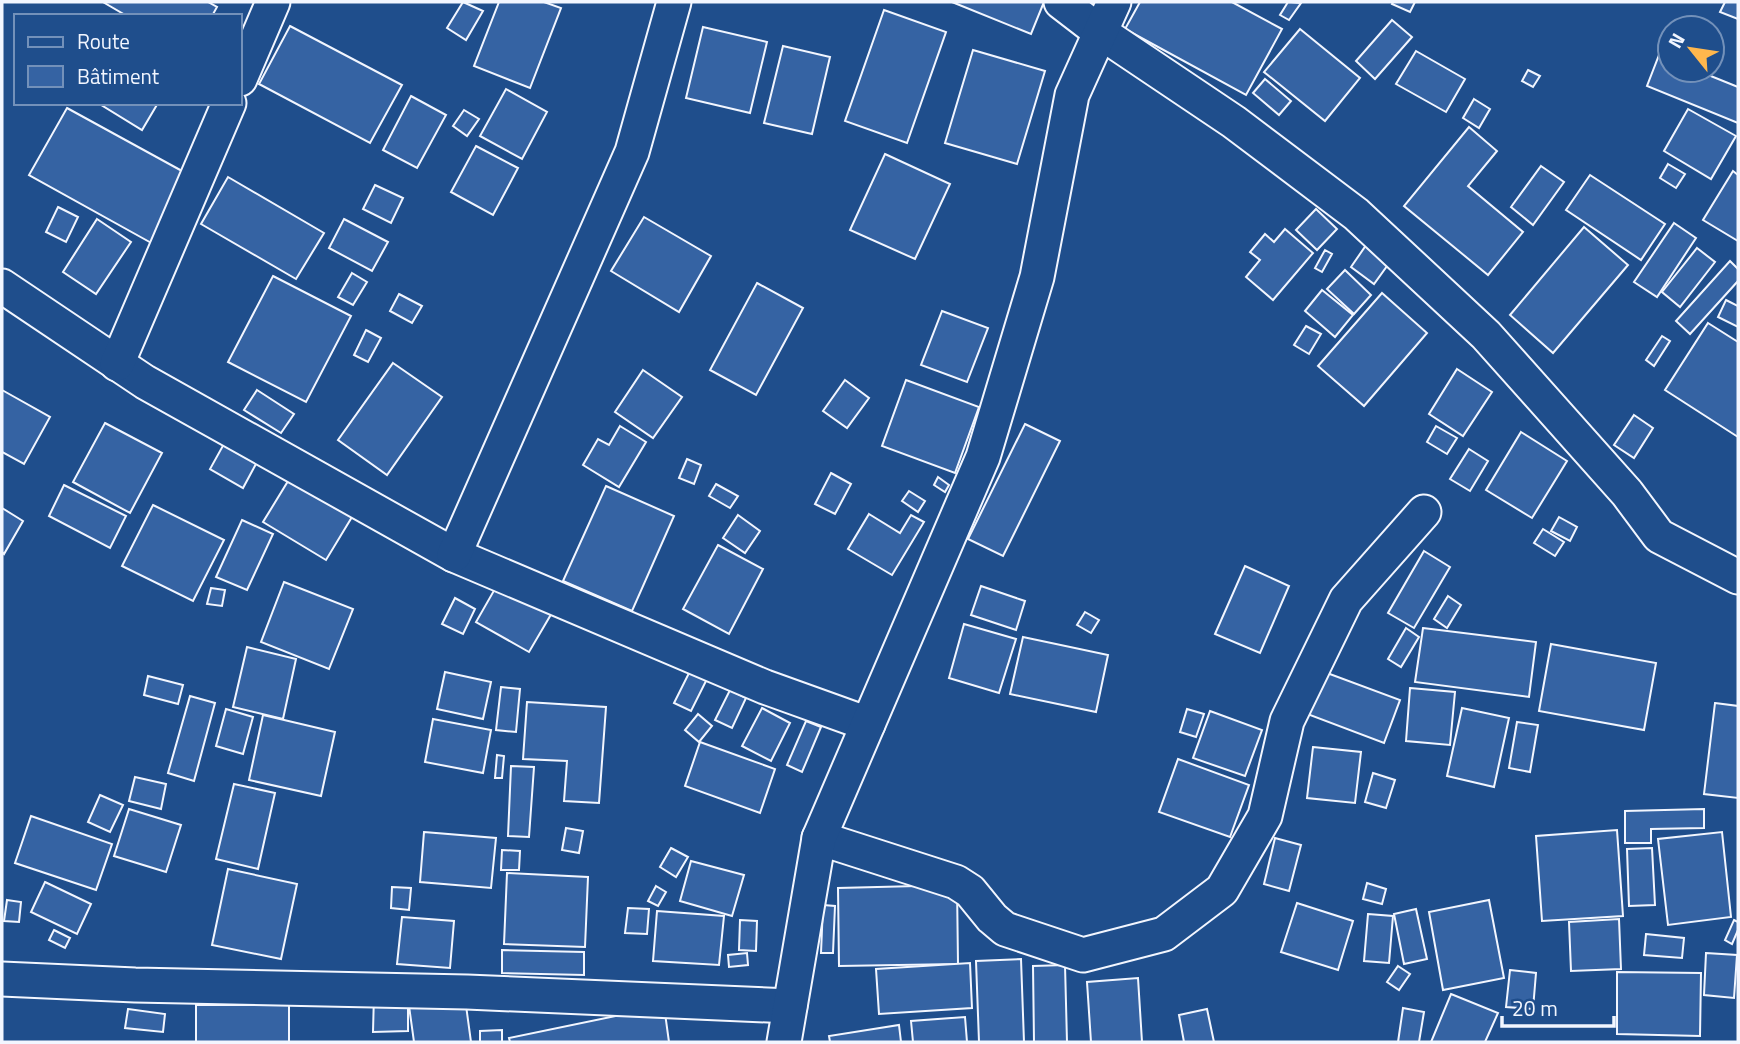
<svg xmlns="http://www.w3.org/2000/svg" width="1740" height="1044" font-family="'Titillium Web',sans-serif">
<style>
.building{fill:#3563a3;stroke:#f2f6ff;stroke-width:2}
.lines{fill:none;stroke-linecap:round;stroke-linejoin:round}
.minor-casing{stroke:#f2f6ff;stroke-width:37}
.minor{stroke:#1f4e8c;stroke-width:33}
</style>
<rect width="100%" height="100%" fill="#1f4e8c"/>
<g class="building">
<polygon points="103,2 208,2 217,7 212,16 127,16"/>
<polygon points="463,2 483,11 466,40 447,28"/>
<polygon points="499,2 544,2 561,8 530,88 474,66"/>
<polygon points="952,2 1044,2 1031,34"/>
<polygon points="1140,2 1232,2 1282,29 1246,95 1125,29"/>
<polygon points="1288,2 1301,3 1289,20 1280,15"/>
<polygon points="1393,2 1415,2 1410,12 1392,4"/>
<polygon points="1725,2 1738,2 1738,19 1720,12"/>
<polygon points="884,10 946,32 907,143 845,121"/>
<polygon points="1392,20 1412,37 1375,79 1356,61"/>
<polygon points="290,26 402,85 370,143 259,84"/>
<polygon points="703,27 767,42 750,113 686,98"/>
<polygon points="1300,29 1360,78 1325,121 1264,72"/>
<polygon points="783,46 830,57 812,134 764,123"/>
<polygon points="973,50 1045,71 1017,164 945,143"/>
<polygon points="1416,51 1465,79 1446,112 1396,84"/>
<polygon points="1659,55 1670,59 1670,70 1696,70 1738,87 1738,123 1647,86"/>
<polygon points="1528,70 1540,76 1533,87 1522,81"/>
<polygon points="1265,79 1291,101 1279,115 1253,93"/>
<polygon points="506,89 547,112 522,159 480,136"/>
<polygon points="411,96 446,115 417,168 383,150"/>
<polygon points="1474,99 1490,109 1479,128 1463,118"/>
<polygon points="98,103 158,103 142,130"/>
<polygon points="67,108 193,177 155,245 29,175"/>
<polygon points="1688,109 1736,136 1711,179 1664,151"/>
<polygon points="464,110 479,119 467,136 453,126"/>
<polygon points="1469,127 1497,151 1468,186 1523,232 1488,275 1404,206"/>
<polygon points="476,146 518,168 493,215 451,192"/>
<polygon points="885,154 950,184 915,259 850,230"/>
<polygon points="1668,164 1685,174 1676,188 1660,178"/>
<polygon points="1541,166 1564,182 1533,225 1511,207"/>
<polygon points="1733,171 1738,175 1738,241 1703,220"/>
<polygon points="1590,175 1665,224 1641,260 1566,210"/>
<polygon points="228,177 324,233 296,279 201,224"/>
<polygon points="375,185 403,198 391,223 363,209"/>
<polygon points="58,207 78,217 66,242 46,232"/>
<polygon points="1316,209 1337,229 1317,250 1296,230"/>
<polygon points="644,217 711,256 679,312 611,271"/>
<polygon points="97,219 131,242 96,294 63,272"/>
<polygon points="344,219 388,242 372,271 329,248"/>
<polygon points="1674,223 1696,238 1657,297 1634,282"/>
<polygon points="1584,227 1628,265 1553,353 1510,315"/>
<polygon points="1285,229 1313,253 1273,300 1246,277 1260,260 1250,252 1265,234 1274,242"/>
<polygon points="1371,238 1395,255 1374,284 1351,267"/>
<polygon points="1697,248 1715,262 1680,307 1662,292"/>
<polygon points="1325,250 1332,254 1322,272 1315,268"/>
<polygon points="1730,261 1738,269 1738,281 1690,334 1676,321"/>
<polygon points="1345,270 1371,295 1354,314 1327,289"/>
<polygon points="352,273 367,282 353,305 338,297"/>
<polygon points="273,276 351,316 306,402 228,362"/>
<polygon points="757,283 803,308 756,395 710,370"/>
<polygon points="1322,290 1353,315 1335,337 1305,311"/>
<polygon points="1382,293 1427,333 1364,406 1318,366"/>
<polygon points="399,294 422,306 412,323 390,311"/>
<polygon points="1726,300 1738,306 1738,327 1718,317"/>
<polygon points="942,311 988,328 967,382 921,365"/>
<polygon points="1708,323 1738,342 1738,437 1665,390"/>
<polygon points="1306,326 1321,334 1309,354 1294,345"/>
<polygon points="366,330 381,338 368,362 354,355"/>
<polygon points="1662,336 1670,341 1654,366 1646,360"/>
<polygon points="393,363 442,397 387,475 338,440"/>
<polygon points="1457,369 1492,392 1463,436 1429,414"/>
<polygon points="643,370 682,397 653,438 615,412"/>
<polygon points="845,380 869,398 847,428 823,411"/>
<polygon points="906,380 979,407 955,473 882,446"/>
<polygon points="2,390 50,417 24,464 2,452"/>
<polygon points="257,390 294,414 281,433 244,410"/>
<polygon points="1634,415 1653,428 1634,458 1614,445"/>
<polygon points="105,423 162,453 130,513 73,482"/>
<polygon points="1025,424 1060,441 1003,556 968,539"/>
<polygon points="620,426 646,442 619,487 583,465 598,439 609,445"/>
<polygon points="1436,426 1457,438 1447,454 1427,442"/>
<polygon points="1521,432 1567,461 1532,518 1486,490"/>
<polygon points="230,433 263,451 243,488 210,469"/>
<polygon points="1469,449 1488,461 1470,491 1450,479"/>
<polygon points="687,459 701,465 694,484 679,478"/>
<polygon points="293,473 355,512 326,560 263,522"/>
<polygon points="831,473 851,484 835,514 815,504"/>
<polygon points="938,477 949,485 945,492 934,485"/>
<polygon points="716,484 738,496 730,508 709,496"/>
<polygon points="64,485 126,516 110,548 49,516"/>
<polygon points="606,486 674,516 632,611 563,581"/>
<polygon points="909,491 925,501 918,512 902,501"/>
<polygon points="153,505 224,540 193,601 122,566"/>
<polygon points="2,508 23,521 4,554 2,552"/>
<polygon points="869,514 900,533 911,515 924,522 892,575 848,549"/>
<polygon points="738,515 760,531 745,553 723,538"/>
<polygon points="1559,517 1577,527 1570,541 1551,531"/>
<polygon points="242,520 273,534 247,590 216,577"/>
<polygon points="1543,529 1564,542 1555,556 1534,543"/>
<polygon points="718,545 763,569 729,634 683,609"/>
<polygon points="1424,551 1450,567 1414,628 1388,613"/>
<polygon points="1245,566 1289,586 1260,653 1215,634"/>
<polygon points="500,580 553,611 529,652 476,622"/>
<polygon points="284,582 353,609 329,669 261,642"/>
<polygon points="981,586 1025,601 1016,630 971,615"/>
<polygon points="211,588 225,590 222,606 207,604"/>
<polygon points="1448,596 1461,605 1447,628 1434,619"/>
<polygon points="455,598 475,609 463,634 442,624"/>
<polygon points="1085,612 1099,620 1091,633 1077,625"/>
<polygon points="964,624 1016,639 999,693 949,678"/>
<polygon points="1406,628 1419,637 1401,667 1388,659"/>
<polygon points="1423,628 1536,642 1529,697 1415,682"/>
<polygon points="1023,637 1108,655 1096,712 1010,694"/>
<polygon points="1551,644 1656,663 1644,730 1539,711"/>
<polygon points="247,647 296,659 283,719 233,707"/>
<polygon points="692,667 709,675 691,711 674,703"/>
<polygon points="1319,670 1400,700 1384,743 1302,712"/>
<polygon points="445,672 491,682 483,719 437,709"/>
<polygon points="148,676 183,685 178,704 144,695"/>
<polygon points="501,687 520,689 516,732 496,730"/>
<polygon points="1410,688 1455,692 1450,745 1406,741"/>
<polygon points="730,690 746,698 732,728 715,720"/>
<polygon points="190,696 215,703 194,781 168,773"/>
<polygon points="527,702 606,707 599,803 564,801 567,761 523,759"/>
<polygon points="1715,703 1738,706 1738,798 1704,794"/>
<polygon points="762,708 790,723 771,761 742,746"/>
<polygon points="1462,708 1509,718 1494,787 1447,776"/>
<polygon points="226,709 253,717 243,754 216,746"/>
<polygon points="1187,709 1204,714 1196,737 1180,732"/>
<polygon points="1210,711 1262,730 1245,776 1193,758"/>
<polygon points="698,714 712,726 699,742 685,730"/>
<polygon points="263,715 335,732 321,796 249,780"/>
<polygon points="433,719 491,730 483,773 425,762"/>
<polygon points="806,721 821,727 802,772 787,765"/>
<polygon points="1517,722 1538,725 1530,772 1509,768"/>
<polygon points="700,742 775,769 760,813 685,786"/>
<polygon points="1313,747 1361,752 1355,803 1307,798"/>
<polygon points="497,755 504,756 502,778 495,778"/>
<polygon points="1178,759 1249,785 1230,837 1159,812"/>
<polygon points="511,766 534,767 529,837 508,836"/>
<polygon points="1373,773 1395,780 1386,808 1365,802"/>
<polygon points="135,777 166,784 161,809 129,801"/>
<polygon points="234,784 275,793 258,869 216,859"/>
<polygon points="100,795 123,805 110,832 88,822"/>
<polygon points="129,809 181,825 166,872 114,856"/>
<polygon points="1704,809 1704,828 1651,829 1651,843 1625,843 1625,811"/>
<polygon points="31,816 112,844 96,890 15,863"/>
<polygon points="566,828 583,831 579,853 562,850"/>
<polygon points="1617,830 1623,916 1542,921 1536,836"/>
<polygon points="424,832 496,838 491,888 420,882"/>
<polygon points="1722,832 1731,917 1668,925 1658,839"/>
<polygon points="1275,838 1301,845 1289,891 1264,884"/>
<polygon points="671,848 688,857 676,877 660,867"/>
<polygon points="1652,848 1655,905 1629,906 1627,849"/>
<polygon points="502,850 520,851 519,870 501,870"/>
<polygon points="691,861 744,875 732,916 680,901"/>
<polygon points="228,869 297,884 281,959 212,945"/>
<polygon points="507,873 588,877 585,947 504,944"/>
<polygon points="45,882 91,904 77,934 31,912"/>
<polygon points="1367,883 1386,889 1382,904 1363,899"/>
<polygon points="957,885 958,964 839,966 838,888"/>
<polygon points="656,886 666,892 658,906 648,901"/>
<polygon points="392,887 411,888 409,910 391,908"/>
<polygon points="7,900 21,902 19,922 4,921"/>
<polygon points="1489,900 1504,978 1443,990 1429,912"/>
<polygon points="1297,903 1353,921 1338,970 1281,952"/>
<polygon points="823,905 835,906 833,953 821,953"/>
<polygon points="628,908 649,909 647,934 625,933"/>
<polygon points="1416,909 1427,959 1404,964 1394,914"/>
<polygon points="657,911 724,916 719,965 653,961"/>
<polygon points="1368,914 1393,916 1389,963 1364,961"/>
<polygon points="402,917 454,921 450,968 397,964"/>
<polygon points="1619,919 1621,969 1571,971 1569,922"/>
<polygon points="740,920 757,921 756,951 739,950"/>
<polygon points="1734,920 1738,922 1738,930 1732,944 1725,940"/>
<polygon points="54,930 70,938 65,948 49,940"/>
<polygon points="1646,934 1684,938 1682,958 1644,955"/>
<polygon points="502,950 584,952 584,975 502,973"/>
<polygon points="747,953 748,965 729,967 728,955"/>
<polygon points="1706,953 1737,955 1734,998 1704,995"/>
<polygon points="1021,959 1024,1042 979,1042 976,961"/>
<polygon points="970,963 972,1008 879,1014 876,969"/>
<polygon points="1065,965 1067,1042 1034,1042 1033,966"/>
<polygon points="1398,966 1410,974 1399,990 1387,982"/>
<polygon points="1510,970 1536,973 1533,1009 1506,1007"/>
<polygon points="1617,972 1701,973 1700,1036 1617,1034"/>
<polygon points="1138,978 1142,1042 1091,1042 1087,982"/>
<polygon points="374,994 408,995 408,1031 373,1032"/>
<polygon points="1451,994 1498,1013 1485,1042 1431,1042"/>
<polygon points="465,998 471,1042 414,1042 409,1006"/>
<rect x="196" y="1005" width="93" height="37"/>
<polygon points="664,1006 669,1042 510,1042 509,1038"/>
<polygon points="1403,1008 1424,1012 1419,1042 1398,1042"/>
<polygon points="128,1009 165,1014 163,1032 125,1028"/>
<polygon points="1207,1009 1214,1042 1184,1042 1179,1015"/>
<polygon points="965,1017 967,1042 913,1042 911,1021"/>
<polygon points="899,1025 901,1042 830,1042 829,1036"/>
<polygon points="502,1030 502,1042 480,1042 480,1031"/>
</g>
<g class="lines">
<g class="minor-casing">
<g id="minor">
<polyline points="1061,2 1100,32 1234,122 1356,214 1486,335 1627,493 1659,536 1738,577"/>
<polyline points="240,79 273,2"/>
<polyline points="2,286 145,382 454,555 765,687 868,724"/>
<polyline points="117,364 229,103"/>
<polyline points="454,555 632,152 674,2"/>
<polyline points="819,838 956,882 970,891 992,918 1005,929 1083,955 1164,934 1222,890 1265,816 1287,721 1346,600 1424,512"/>
<polyline points="2,979 135,985 467,992 790,1006"/>
<polyline points="784,1042 819,838 983,457 1037,277 1072,95 1114,2"/>
</g>
</g>
<use href="#minor" class="minor"/>
</g>
<rect width="1740" height="1044" fill="none" stroke="#f2f6ff" stroke-width="7"/>
<rect x="14" y="14" width="228" height="91" fill="#1f4e8c" stroke="#7391ba" stroke-width="2"/>
<rect x="28" y="37" width="35" height="10" fill="#1f4e8c" stroke="#7391ba" stroke-width="2"/>
<text x="77" y="49" font-size="21" fill="#f2f6ff">Route</text>
<rect x="28" y="66" width="35" height="21" fill="#3563a3" stroke="#7391ba" stroke-width="2"/>
<text x="77" y="84" font-size="21" fill="#f2f6ff">Bâtiment</text>
<g transform="translate(1691 49) rotate(300)"><circle r="33" fill="#1f4e8c" stroke="#7391ba" stroke-width="2"/>
<path d="M0-5L12 26L0 18L-12 26Z" fill="#ffb74d"/>
<text y="-10" font-size="19" font-weight="bold" text-anchor="middle" fill="#f2f6ff">N</text>
</g>
<path d="M1502 1016v10h112v-10" fill="none" stroke="#f2f6ff" stroke-width="3.5"/>
<text x="1512" y="1016" font-size="21" fill="#f2f6ff" stroke="#1f4e8c" stroke-width="5" paint-order="stroke">20 m</text>
</svg>
